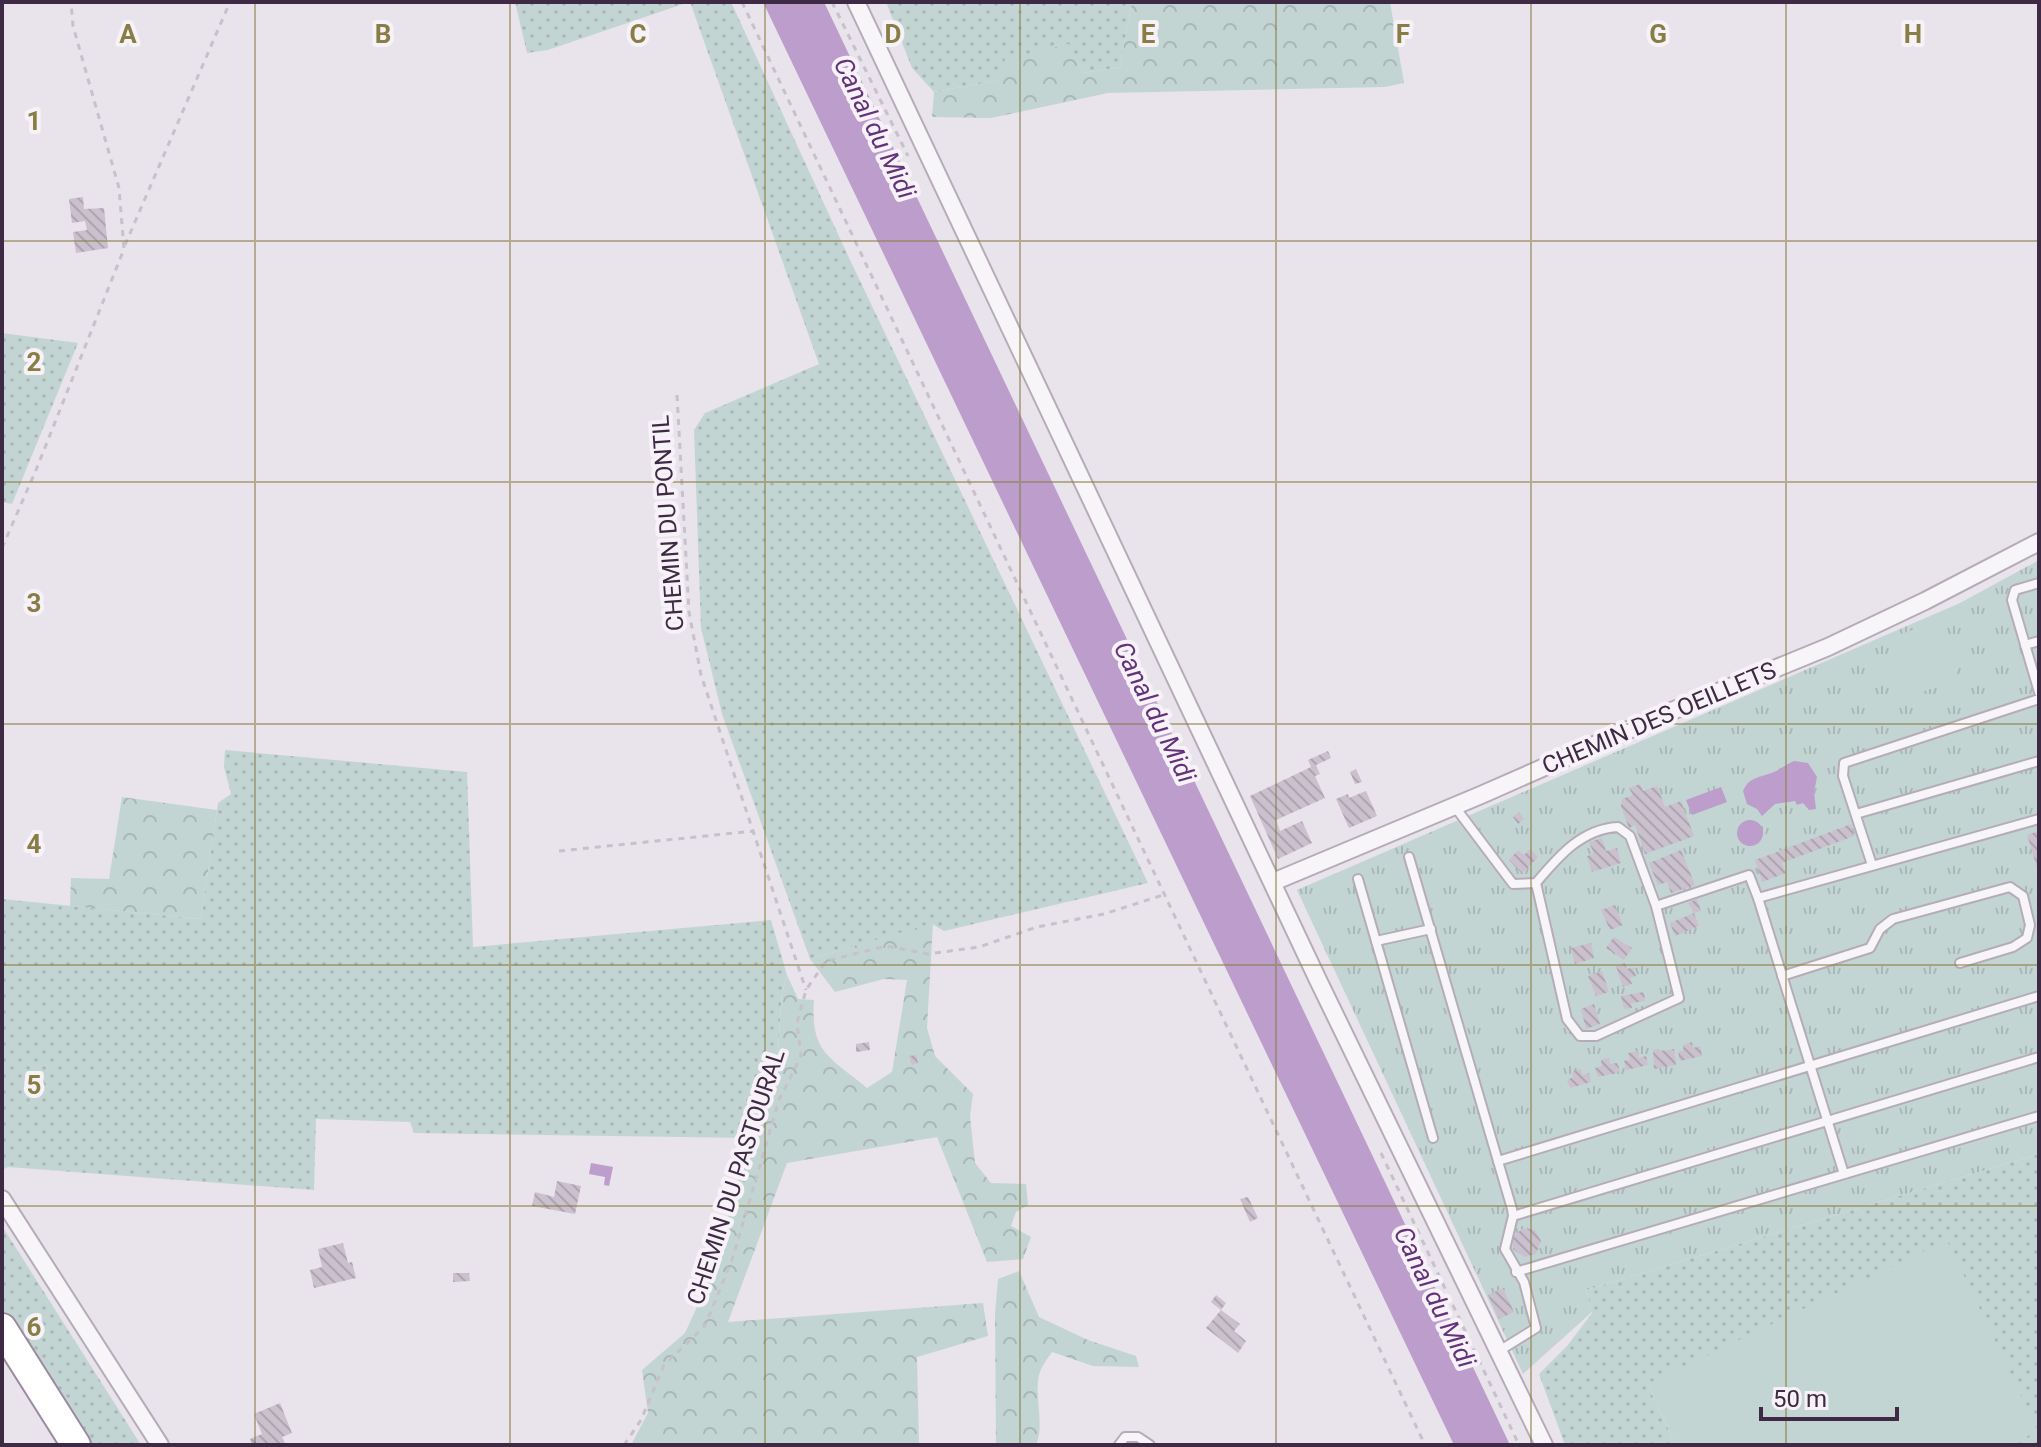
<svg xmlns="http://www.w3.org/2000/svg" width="2041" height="1447" font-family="Roboto,sans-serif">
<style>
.grass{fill:url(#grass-dots)}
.forest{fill:url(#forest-crowns)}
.park{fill:url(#park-tufts)}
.garden{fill:#c3d5d3}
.water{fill:#bc9dcb}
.building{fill:url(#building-back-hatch)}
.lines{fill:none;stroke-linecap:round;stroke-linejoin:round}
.service-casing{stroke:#b6acb9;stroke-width:12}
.minor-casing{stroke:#b6acb9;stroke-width:20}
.trunk-casing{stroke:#9c89a2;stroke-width:32}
.path{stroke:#c8c0ca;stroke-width:3;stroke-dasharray:6 6;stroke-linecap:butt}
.service{stroke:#f8f5f9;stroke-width:8}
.minor{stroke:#f8f5f9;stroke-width:16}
.trunk{stroke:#fff;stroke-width:28}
.grid{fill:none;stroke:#887d45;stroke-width:2;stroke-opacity:0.55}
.labels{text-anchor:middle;stroke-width:8;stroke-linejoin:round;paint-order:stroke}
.street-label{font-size:24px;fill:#3e2a44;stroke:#f7f2f8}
.water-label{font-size:26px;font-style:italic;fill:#633379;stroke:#f7f2f8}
.grid-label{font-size:26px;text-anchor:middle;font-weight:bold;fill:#887d45;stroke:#f7f2f8;stroke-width:8;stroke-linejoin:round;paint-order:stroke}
</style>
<defs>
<pattern id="grass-dots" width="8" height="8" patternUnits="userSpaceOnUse" patternTransform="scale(2)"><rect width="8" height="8" fill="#c3d5d3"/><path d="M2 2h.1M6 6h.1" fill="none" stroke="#a9b7b6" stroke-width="1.8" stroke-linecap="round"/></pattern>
<pattern id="forest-crowns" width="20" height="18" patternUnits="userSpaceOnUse" patternTransform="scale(2)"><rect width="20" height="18" fill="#c3d5d3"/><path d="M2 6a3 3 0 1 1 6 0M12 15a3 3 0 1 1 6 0" fill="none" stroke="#a9b7b6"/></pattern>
<pattern id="park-tufts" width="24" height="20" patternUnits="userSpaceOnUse" patternTransform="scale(2)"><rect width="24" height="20" fill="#c3d5d3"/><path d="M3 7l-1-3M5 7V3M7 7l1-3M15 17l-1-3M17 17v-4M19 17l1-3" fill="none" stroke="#a9b7b6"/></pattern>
<pattern id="building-back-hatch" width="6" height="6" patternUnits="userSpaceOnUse" patternTransform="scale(2)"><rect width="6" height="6" fill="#cbc0ce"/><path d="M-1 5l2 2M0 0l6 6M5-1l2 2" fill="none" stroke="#afa5b2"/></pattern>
</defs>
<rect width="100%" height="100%" fill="#e9e3eb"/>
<g class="grass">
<polygon points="515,2 689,2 548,50 527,53"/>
<polygon points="690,2 731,2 850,260 1148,883 944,931 932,924 810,959 722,714 701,628 694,430 705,413 819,364"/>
<polygon points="886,2 1132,2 1120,67 1083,73 1068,44 1001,80 934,92 912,68"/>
<polygon points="2,333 78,343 12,504 2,502"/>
<polygon points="225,750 467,772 473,947 771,920 787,975 782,993 776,1077 750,1138 414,1133 410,1122 316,1119 314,1190 8,1167 2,1170 2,899 201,919 218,803 231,794 224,767"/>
<polygon points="2039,1154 2039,1445 2009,1445 2037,1431 1647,1384 1676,1445 1565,1445 1539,1374 1567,1346 1592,1313 1586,1290"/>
<polygon points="2,1226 141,1445 90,1445 2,1310"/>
</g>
<g class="forest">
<polygon points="1132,2 1390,2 1404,83 1385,87 1108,93 991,118 932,117 934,92 1000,80 1005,59 1069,44 1083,73 1120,67"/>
<polygon points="122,797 217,810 201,919 70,906 71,878 109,879"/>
<path d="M933,923L927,1028L935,1056L973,1094L970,1116L975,1163L991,1183L1026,1184L1028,1205L1016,1212L1011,1226L1031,1237L1023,1259L987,1262L937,1137L787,1163L728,1322L983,1303L988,1336L917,1357L919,1445H631L648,1413L642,1370L685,1333L713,1272L753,1127L776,1077L782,993L787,975L798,999L814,1000C810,1053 830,1057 867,1088L892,1072L907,980L884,979L835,992L810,959Z"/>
<path d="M1019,1271L1039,1317L1088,1340L1136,1356L1139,1367L1093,1366L1052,1352C1047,1359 1041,1367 1039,1375C1034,1398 1045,1424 1036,1445H996L995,1314L998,1279Z"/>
</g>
<polygon class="park" points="2039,560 2039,1154 1586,1290 1592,1312 1523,1374 1297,890 1960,603"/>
<g class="garden">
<polygon points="1940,621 1959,680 1905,697 1886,639"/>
<polygon points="1947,1240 2038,1431 2009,1445 1676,1445 1647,1384"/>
</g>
<g class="water">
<polygon points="763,2 824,2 1510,1445 1454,1445"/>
<path d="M1794,761L1808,763L1817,777L1814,792L1816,809L1809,810L1803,803L1797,805L1795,801L1775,804L1762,816L1757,809L1747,804L1743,791C1750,775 1762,778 1776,771C1782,768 1787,764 1794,761Z"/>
<polygon points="1721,787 1727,802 1692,815 1686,800"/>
<circle cx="1750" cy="833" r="13"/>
<polygon points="591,1163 613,1167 609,1186 604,1185 605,1177 589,1174"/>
</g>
<g class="building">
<polygon points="83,197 84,209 104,208 108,248 76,253 73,232 87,230 85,221 72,223 69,199"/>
<polygon points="1328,751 1331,758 1316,765 1320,774 1315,776 1325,798 1276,820 1280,831 1302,821 1312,843 1278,859 1250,796 1311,767 1308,760"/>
<polygon points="1356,769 1362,782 1355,784 1350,772"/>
<polygon points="1640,784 1643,791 1657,786 1665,807 1681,801 1694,836 1645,854 1635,825 1629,828 1621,806 1622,799 1633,795 1629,788"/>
<polygon points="1366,791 1377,816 1349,828 1336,799 1348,794 1349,798"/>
<polygon points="1519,812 1524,819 1518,824 1513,817"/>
<polygon points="1851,824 1854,836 1782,863 1786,873 1762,882 1755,860"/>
<polygon points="2039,831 2039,871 2038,871 2027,835"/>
<polygon points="1602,838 1606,851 1617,848 1621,863 1592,872 1587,856 1594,854 1589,842"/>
<polygon points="1530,849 1538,857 1522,874 1509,860 1518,850 1524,855"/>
<polygon points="1681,850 1695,885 1671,893 1667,882 1658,885 1649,863"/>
<polygon points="1697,899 1701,911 1694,913 1688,903"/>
<polygon points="1615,905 1623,925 1610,930 1601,910"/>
<polygon points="1694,913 1699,926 1675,936 1670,923"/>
<polygon points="1614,937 1632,948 1624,960 1606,948"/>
<polygon points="1591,943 1594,958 1575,964 1571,948"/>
<polygon points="1625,963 1627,969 1633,967 1636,976 1630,978 1632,984 1623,987 1616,966"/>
<polygon points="1602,971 1609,992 1596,996 1588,976"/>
<polygon points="1644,992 1645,1001 1631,1003 1632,1008 1624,1009 1621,996"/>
<polygon points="1594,1004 1600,1024 1586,1029 1581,1009"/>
<polygon points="869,1042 870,1050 856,1052 856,1044"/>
<polygon points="1692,1042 1693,1048 1700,1046 1702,1056 1680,1061 1678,1052 1684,1050 1683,1045"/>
<polygon points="1659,1049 1660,1051 1674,1049 1676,1065 1654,1069 1653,1050"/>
<polygon points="1638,1051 1639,1058 1646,1056 1648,1065 1626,1070 1624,1061 1630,1059 1628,1053"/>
<polygon points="916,1055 918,1063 912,1065 909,1056"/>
<polygon points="1609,1058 1610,1064 1617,1063 1620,1072 1598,1077 1595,1068 1602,1066 1601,1060"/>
<polygon points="1581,1069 1582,1075 1589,1073 1591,1082 1570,1088 1567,1080 1573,1077 1572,1072"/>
<polygon points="557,1181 581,1186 575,1214 532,1206 535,1192 554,1197"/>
<polygon points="1248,1197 1258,1218 1250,1222 1240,1199"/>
<polygon points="1523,1228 1535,1230 1541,1241 1536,1254 1524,1257 1513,1249 1513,1237"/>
<polygon points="343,1243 348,1263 352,1262 356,1278 314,1288 310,1270 322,1267 318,1249"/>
<polygon points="453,1273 469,1273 470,1281 453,1282"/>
<polygon points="1503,1288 1514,1312 1499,1319 1488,1295"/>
<polygon points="1216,1295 1226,1303 1221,1310 1211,1302"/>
<polygon points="1221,1310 1240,1324 1234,1331 1246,1341 1238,1353 1206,1328"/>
<polygon points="280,1403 292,1433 282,1437 286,1445 252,1445 250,1439 262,1434 254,1414"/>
</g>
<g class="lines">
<g class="service-casing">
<g id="service">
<polyline points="2039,583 2015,590 2012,600 2039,692"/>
<polyline points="2025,645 2039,641"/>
<path d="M1455,807L1513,884L1536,883L1567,1019L1580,1036H1596L1679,998L1656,906L1630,836L1618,827C1581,829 1558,857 1536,883"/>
<polyline points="1856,814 2039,761"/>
<polyline points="1409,857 1512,1209 1513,1216 1505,1249 1524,1282 1536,1328 1499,1351"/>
<polyline points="1872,865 1843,776 1844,763 2039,699"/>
<polyline points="1358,879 1433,1138"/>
<polyline points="1758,898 1844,1174"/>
<polyline points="1656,906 1749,875 1758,898 2039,819"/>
<polyline points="1376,941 1431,929"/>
<polyline points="1782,976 1870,948 1880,929 1893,919 2010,887 2023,896 2030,925 2027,938 2013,947 1960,963"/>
<polyline points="1498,1161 2039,996"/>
<polyline points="1513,1216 2039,1057"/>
<polyline points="1516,1272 2039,1116"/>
<polyline points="1119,1445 1125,1437 1138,1437 1150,1445"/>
</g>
</g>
<g class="minor-casing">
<g id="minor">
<polyline points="856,2 1318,980 1544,1445"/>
<polyline points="1273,882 1481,795 1667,713 1828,647 1925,601 2039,542"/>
<polyline points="2,1199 160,1445"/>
</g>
</g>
<g class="trunk-casing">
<polyline id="trunk" points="2,1328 76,1445"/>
</g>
<g class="path">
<polyline points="742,2 1425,1445"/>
<polyline points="832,2 908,156"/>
<polyline points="125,245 230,2"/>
<polyline points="677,395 689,612 701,675 806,990"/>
<polyline points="2,548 36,470 124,249 119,188 73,26 71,2"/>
<polyline points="559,851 754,831"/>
<polyline points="1381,1153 1519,1445"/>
<polyline points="624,1445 641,1420 664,1365 705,1326 733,1257 779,1100 801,1056 797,1023 806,990 826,961 886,946 928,954 979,947 1037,927 1104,914 1163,895"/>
</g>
<use href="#service" class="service"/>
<use href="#minor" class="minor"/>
<use href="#trunk" class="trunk"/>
</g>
<path class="grid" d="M255,2V1445M510,2V1445M765,2V1445M1020,2V1445M1276,2V1445M1531,2V1445M1786,2V1445M2,241H2039M2,482H2039M2,724H2039M2,965H2039M2,1206H2039"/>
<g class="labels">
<g class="street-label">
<text transform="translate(668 523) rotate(-94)" y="8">CHEMIN DU PONTIL</text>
<text transform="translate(1659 718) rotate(-23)" y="8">CHEMIN DES OEILLETS</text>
<text transform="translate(736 1177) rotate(-72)" y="8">CHEMIN DU PASTOURAL</text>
</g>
<g class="water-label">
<text transform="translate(875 128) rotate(64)" y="9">Canal du Midi</text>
<text transform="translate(1155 712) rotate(64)" y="9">Canal du Midi</text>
<text transform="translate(1435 1297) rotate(64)" y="9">Canal du Midi</text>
</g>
</g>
<g class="grid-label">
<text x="128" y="43">A</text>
<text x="383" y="43">B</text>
<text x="638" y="43">C</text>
<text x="893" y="43">D</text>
<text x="1148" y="43">E</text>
<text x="1403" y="43">F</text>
<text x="1658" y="43">G</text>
<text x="1913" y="43">H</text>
<text x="34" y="130">1</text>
<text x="34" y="371">2</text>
<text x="34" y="612">3</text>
<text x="34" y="853">4</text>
<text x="34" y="1094">5</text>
<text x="34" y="1336">6</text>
</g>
<rect width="2041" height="1447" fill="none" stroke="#3e2a44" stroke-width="8"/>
<path d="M1761 1407v12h136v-12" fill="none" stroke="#3e2a44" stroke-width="4"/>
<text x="1773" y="1407" font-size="24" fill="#3e2a44" stroke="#f7f2f8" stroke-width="6" paint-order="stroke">50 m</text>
</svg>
